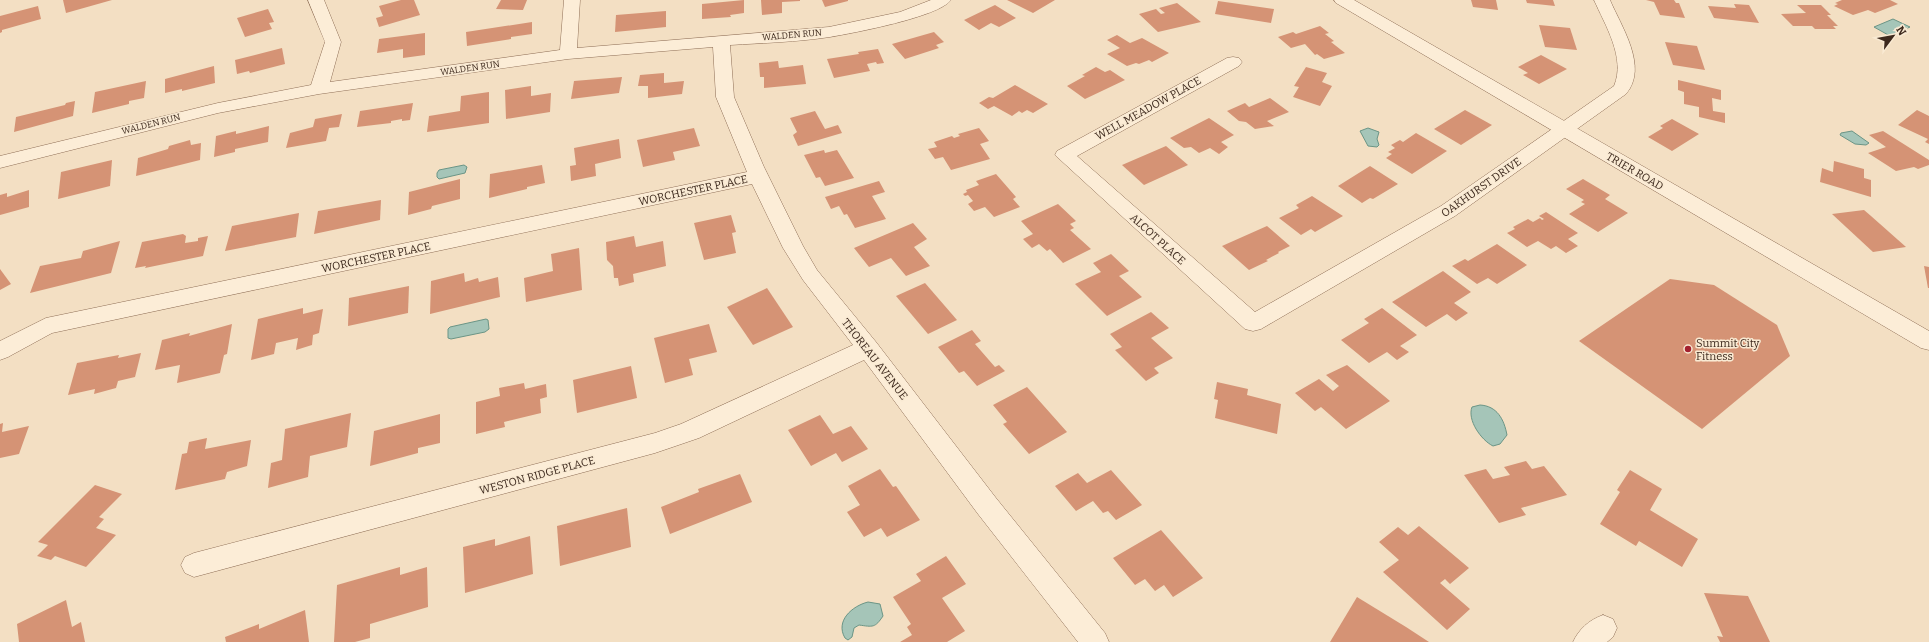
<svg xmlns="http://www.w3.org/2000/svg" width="1929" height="642" font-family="Bitter,serif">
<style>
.water{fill:#a5c5b8;stroke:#6b9586}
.building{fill:#d59375}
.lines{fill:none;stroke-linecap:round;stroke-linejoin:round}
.minor-casing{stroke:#8f6f57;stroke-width:1}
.tertiary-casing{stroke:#8f6f57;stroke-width:1}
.minor{fill:#fcedd7;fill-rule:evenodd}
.tertiary{fill:#fcedd7;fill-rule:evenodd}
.poi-dot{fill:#a4212f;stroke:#f9ead3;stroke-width:1.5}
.labels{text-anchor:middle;stroke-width:3;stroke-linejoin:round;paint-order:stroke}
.far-street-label{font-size:9px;fill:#3d291d;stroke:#f9ead3}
.street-label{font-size:11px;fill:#3d291d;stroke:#f9ead3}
.poi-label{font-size:11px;fill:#3d291d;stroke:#f9ead3;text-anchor:start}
</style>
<rect width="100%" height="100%" fill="#f3dfc3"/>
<g class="water">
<polygon points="1893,19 1910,27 1890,36 1874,27"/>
<polygon points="1368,128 1379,132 1377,139 1379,145 1377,147 1368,146 1360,131"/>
<polygon points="1852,131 1869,143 1866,145 1855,144 1840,135 1841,133"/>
<polygon points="464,165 467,167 465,173 439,179 437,177 437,173 439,170"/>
<polygon points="486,319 488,320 489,329 485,332 451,339 448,338 448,329 450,327"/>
<path d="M1480,405C1497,406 1504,419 1507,435L1500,444L1493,446C1481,440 1467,420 1472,407Z"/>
<path d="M868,602L880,604L883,616C875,628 873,627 859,625L854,628L852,637L848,640L845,638C835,621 852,606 868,602Z"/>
</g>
<g class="building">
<polygon points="63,0 112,0 66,13"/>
<polygon points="401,0 414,0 420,15 379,27 376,18 383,16 379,6"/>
<polygon points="501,0 527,0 523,10 496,9"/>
<polygon points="744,0 744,13 730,15 731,17 702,19 702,4"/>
<polygon points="761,0 800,0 800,1 782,2 782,13 762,15"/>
<polygon points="822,0 848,0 848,1 825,7"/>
<polygon points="1007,0 1055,0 1033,13"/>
<polygon points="1471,0 1496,0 1498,10 1473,7"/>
<polygon points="1526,0 1553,0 1555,6 1527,3"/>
<polygon points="1646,0 1674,0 1676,3 1679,3 1685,18 1660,15 1654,2"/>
<polygon points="1842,0 1890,0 1898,4 1875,13 1868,10 1853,15 1834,6 1838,4 1835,3"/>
<polygon points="1218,1 1274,9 1271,23 1215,14"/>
<polygon points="1177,3 1201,22 1158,32 1139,14 1156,9 1161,14 1165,13 1159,8"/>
<polygon points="1734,4 1749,5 1759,23 1714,18 1708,6 1736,8"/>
<polygon points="995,5 1016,18 999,27 991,23 979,30 964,20"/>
<polygon points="1797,5 1821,5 1831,15 1827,15 1838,26 1833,26 1836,29 1815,29 1812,26 1793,26 1781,14 1806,13"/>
<polygon points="38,6 41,19 2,30 2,32 0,33 0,16"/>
<polygon points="268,9 274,22 269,23 272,29 245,37 237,18"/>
<polygon points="666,11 666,27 615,32 616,15"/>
<polygon points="532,22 532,34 511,37 511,39 467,46 466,32"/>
<polygon points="1539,25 1570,28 1577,50 1545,47"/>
<polygon points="1320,26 1329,33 1325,34 1334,41 1331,42 1345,53 1324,59 1317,54 1315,55 1305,44 1291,48 1278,37 1293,32 1296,34"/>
<polygon points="934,32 944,42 936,45 939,48 905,59 892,44"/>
<polygon points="425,33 425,55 403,58 403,49 377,53 379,39"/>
<polygon points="1117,35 1130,43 1142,38 1169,53 1152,62 1149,60 1139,64 1136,63 1127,66 1107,54 1120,48 1107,40"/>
<polygon points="1665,42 1697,46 1705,70 1673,65"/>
<polygon points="282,48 285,64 250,73 249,71 237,74 235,60"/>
<polygon points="878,49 884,63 877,64 876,62 867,64 870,71 834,78 827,59 859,54 858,52"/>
<polygon points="1541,55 1567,69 1539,84 1523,75 1528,73 1518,67"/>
<polygon points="778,61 779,68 803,65 806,84 764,88 764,77 760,77 759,63"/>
<polygon points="214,66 215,83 182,91 182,89 165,93 165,79"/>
<polygon points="1096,67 1105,72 1110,70 1125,80 1085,99 1067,86 1085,76 1082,75"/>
<polygon points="1306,67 1327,73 1322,82 1332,86 1320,106 1293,97 1299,87 1294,86"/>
<polygon points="664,73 664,83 684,81 682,94 648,98 648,86 638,86 640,75"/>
<polygon points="622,77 619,93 571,99 574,81"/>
<polygon points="1678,80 1721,90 1721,100 1712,98 1713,111 1725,113 1725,123 1699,117 1699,107 1684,104 1684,92 1678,90"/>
<polygon points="146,81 144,98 129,101 129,104 92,113 95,92"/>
<polygon points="1015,85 1048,104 1033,113 1027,110 1022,113 1019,111 1012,116 994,106 988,109 979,103 989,97 993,98"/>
<polygon points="531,86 531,96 551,93 550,112 506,119 505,90"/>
<polygon points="489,92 489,123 427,132 429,116 460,111 461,96"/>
<polygon points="1270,98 1289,112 1267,121 1274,126 1255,129 1246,122 1239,121 1227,111 1245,103 1249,107"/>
<polygon points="75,101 73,116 14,132 16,117 65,105 66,103"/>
<polygon points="413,103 410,120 402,121 402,119 391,121 391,123 357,127 360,111"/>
<polygon points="1465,110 1492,125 1461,145 1434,129"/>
<polygon points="1917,110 1929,116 1929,144 1925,142 1928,139 1898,125"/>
<polygon points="815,111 825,129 838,125 842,133 798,146 793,135 797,132 790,118"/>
<polygon points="342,114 339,127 329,128 326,141 286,148 290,133 313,127 315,119"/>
<polygon points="1209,118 1234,135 1221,142 1228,147 1219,154 1210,148 1199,153 1191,147 1184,148 1170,138"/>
<polygon points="1672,119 1699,134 1672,151 1648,137 1663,128 1660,126"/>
<polygon points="269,126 268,142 235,149 235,152 214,157 216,136 236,131 236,134"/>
<polygon points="694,128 700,146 673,152 675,160 643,167 637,140"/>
<polygon points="979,128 989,141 980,144 990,159 951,170 943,157 935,159 928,149 937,147 934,142 952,136 954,138 960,136 958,134"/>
<polygon points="1883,131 1929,160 1929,165 1918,169 1914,167 1896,171 1868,153 1886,147 1869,135"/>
<polygon points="1416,133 1447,151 1412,174 1386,158 1392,154 1388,152 1395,148 1391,145 1400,140 1403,142"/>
<polygon points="619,139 621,158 595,164 596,176 571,181 570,166 576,165 574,148"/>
<polygon points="190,140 191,145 201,143 200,160 136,176 138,158 168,149 169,146"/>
<polygon points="1166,146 1188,165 1144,185 1122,165"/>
<polygon points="824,150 825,153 837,150 854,178 825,186 820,177 816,178 804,155"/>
<polygon points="112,160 110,186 58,199 61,172"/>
<polygon points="1834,161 1864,169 1864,178 1871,180 1871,197 1820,182 1822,168 1833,172"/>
<polygon points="542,165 545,183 527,187 527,189 489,198 490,174"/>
<polygon points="1370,166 1398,184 1373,199 1370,198 1362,203 1338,186"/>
<polygon points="996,174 1016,197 1013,199 1020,207 994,217 985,207 974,211 968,204 973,201 968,195 965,196 963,194 967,192 966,190 979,185 976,181"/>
<polygon points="460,179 460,199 432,206 431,209 408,215 409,192"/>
<polygon points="1583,179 1610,195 1605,199 1628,213 1598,232 1569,214 1585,204 1581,202 1584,200 1566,189"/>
<polygon points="879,181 885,192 872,196 886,219 855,228 847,214 844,215 839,206 831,209 825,197"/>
<polygon points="29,190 29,207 0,215 0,195 7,193 7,197"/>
<polygon points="1312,196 1343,216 1315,232 1311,229 1301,235 1279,218 1299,208 1296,205"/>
<polygon points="381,200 380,220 314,234 318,211"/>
<polygon points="1058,204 1076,221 1070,224 1074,228 1070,230 1091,249 1063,263 1050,249 1047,251 1039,244 1032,248 1023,239 1033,234 1021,221"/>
<polygon points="1864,210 1871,216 1906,247 1873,252 1832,214"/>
<polygon points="1546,212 1578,233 1568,239 1578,246 1566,253 1556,246 1551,249 1538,241 1527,247 1507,233 1515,229 1513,227 1528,219 1533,222 1540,218 1542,220 1544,219 1539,216"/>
<polygon points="299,213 296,237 225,251 232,226"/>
<polygon points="731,215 736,232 732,233 736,253 704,260 694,223"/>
<polygon points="913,223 927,239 914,247 930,266 906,276 891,258 869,267 854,248"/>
<polygon points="1267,226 1290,246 1278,252 1279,253 1266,260 1268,261 1249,270 1222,246"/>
<polygon points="183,234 186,236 185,243 198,241 198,238 208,236 203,256 145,268 146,266 135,268 142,242"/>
<polygon points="634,236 636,247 663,241 666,266 633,274 634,282 619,286 618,278 614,278 613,266 607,260 606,242"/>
<polygon points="120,241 111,273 30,293 40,266 81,258 83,251"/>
<polygon points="1497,244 1527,265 1497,284 1488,278 1477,284 1452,266 1465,259 1468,261"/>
<polygon points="579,248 582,290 526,302 524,278 553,271 551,254"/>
<polygon points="1111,254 1129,271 1119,276 1142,297 1107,316 1075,284 1101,272 1093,263"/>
<polygon points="1924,266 1929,267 1929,288 1928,288"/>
<polygon points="0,269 11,284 0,290"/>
<polygon points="1443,271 1471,292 1454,303 1468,313 1456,321 1447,314 1426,327 1392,302"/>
<polygon points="464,273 465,282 478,278 479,282 498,277 500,297 430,314 431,281"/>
<polygon points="1670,279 1714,285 1777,325 1790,356 1702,429 1579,341"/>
<polygon points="925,283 957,320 928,334 896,296"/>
<polygon points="409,286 408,313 348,326 349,298"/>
<polygon points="767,288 793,327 753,345 727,307"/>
<polygon points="303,308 303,314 323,309 319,333 313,335 312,345 296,350 298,338 276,343 274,354 251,360 258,319"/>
<polygon points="1382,308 1417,335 1400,346 1409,352 1397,360 1387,352 1369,363 1341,340 1369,323 1364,319"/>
<polygon points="1151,312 1169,328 1151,338 1173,358 1154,368 1159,373 1146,381 1115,350 1122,347 1110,334"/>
<polygon points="232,324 227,354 224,355 220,373 177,383 180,365 155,370 162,340 190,333 189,336"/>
<polygon points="709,324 717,352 689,359 693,375 665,383 654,338"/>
<polygon points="972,330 981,341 975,344 995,367 999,365 1005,371 977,386 964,371 959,373 938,347"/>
<polygon points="141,353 135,377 118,381 116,388 94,394 95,389 68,395 77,363 119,355 118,358"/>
<polygon points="1347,365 1390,401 1346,429 1321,407 1315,411 1295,393 1319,379 1333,391 1339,386 1326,375"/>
<polygon points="631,366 637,398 577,413 573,380"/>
<polygon points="1217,382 1248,389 1247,395 1281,404 1277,434 1215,418 1218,400 1214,399"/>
<polygon points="524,383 525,389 546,384 547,397 540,399 541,413 504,422 505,427 476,434 476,402 500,396 499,388"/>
<polygon points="1027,387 1067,432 1029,454 1003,424 1007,422 993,405"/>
<polygon points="351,413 347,447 310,456 308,477 268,488 271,463 282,460 285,429"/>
<polygon points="440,414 440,443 418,448 418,453 370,466 374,431"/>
<polygon points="820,415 833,434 851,426 868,449 842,462 836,453 811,466 788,430"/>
<polygon points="3,423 2,432 29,426 19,454 0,458 0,424"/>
<polygon points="207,438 205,449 251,440 247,466 227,472 225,479 175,490 182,454 187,453 189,442"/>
<polygon points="1526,461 1532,469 1544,466 1567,495 1521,508 1526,515 1499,523 1464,475 1486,469 1493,479 1510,475 1504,467"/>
<polygon points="880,469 893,487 896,486 920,520 887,537 881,528 864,537 847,512 860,505 848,486"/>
<polygon points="1111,470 1142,505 1116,520 1108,511 1103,513 1093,501 1076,511 1055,486 1078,473 1087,483"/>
<polygon points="1630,470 1662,489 1650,510 1698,539 1682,567 1639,541 1636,546 1600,524 1620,492 1617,490"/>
<polygon points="740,474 752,502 670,534 661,507 699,492 698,489"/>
<polygon points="95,485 122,494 99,517 104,519 96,528 116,535 86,567 55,556 51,560 37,556 48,545 38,542"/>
<polygon points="627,508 631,547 560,566 557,526"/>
<polygon points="1419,526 1469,568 1450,584 1445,579 1440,583 1470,609 1447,630 1383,572 1399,560 1379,542 1398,527 1408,535"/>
<polygon points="1161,530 1203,578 1173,597 1164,585 1155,591 1145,579 1135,585 1113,558"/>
<polygon points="530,536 533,574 465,593 463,547 495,539 495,546"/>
<polygon points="946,556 966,584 942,598 965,631 947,642 900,642 912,635 907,627 911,624 893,597 921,581 916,574"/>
<polygon points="400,567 400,575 427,567 428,607 370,624 370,638 355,642 334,642 337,585"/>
<polygon points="1704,593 1748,596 1770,642 1720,642 1717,636 1723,637"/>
<polygon points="1357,597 1406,627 1429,642 1330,642"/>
<polygon points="66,600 72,627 81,622 85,642 19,642 17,624"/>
<polygon points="305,610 309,642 226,642 225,637 259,624 259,629"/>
</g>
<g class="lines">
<g class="minor-casing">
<g id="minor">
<path d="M308,0H324L341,42L330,82L560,50L564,0H580L577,48L829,27L900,12L931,0H951C939,17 853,33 830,37C797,42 763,43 730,45L734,97L764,167L803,246L817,270L876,342L996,498L1105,633L1109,642H1078L978,514L864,360L699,438L655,453L194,577L185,573L181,565L185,557L194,553L655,433L681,424L853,345L803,280L783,248L752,184L52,333L8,357L0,360V341L46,318L747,172L716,97L713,47L568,59L319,94L218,113L0,168V156L218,103L311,85L325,42Z"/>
<path d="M1594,0H1610C1621,26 1649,67 1626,94L1455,216L1261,329L1253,331L1245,329L1055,155L1057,151L1227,58L1233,57L1239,58L1242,62L1239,66L1077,156L1255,312L1441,206L1614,86C1626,58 1605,25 1594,0Z"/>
<path d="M1603,615L1613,619L1617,628L1613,637L1607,642H1573C1579,629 1589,620 1603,615Z"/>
</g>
</g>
<g class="tertiary-casing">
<polygon id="tertiary" points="1334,0 1354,0 1929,331 1929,350 1921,348 1336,3"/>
</g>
<use href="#minor" class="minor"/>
<use href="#tertiary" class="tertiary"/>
</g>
<circle class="poi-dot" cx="1688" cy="349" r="4"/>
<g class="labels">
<g class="far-street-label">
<text transform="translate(792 35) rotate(-5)" y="3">WALDEN RUN</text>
<text transform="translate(470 68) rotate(-8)" y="3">WALDEN RUN</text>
<text transform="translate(151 124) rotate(-14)" y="3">WALDEN RUN</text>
</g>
<g class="street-label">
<text transform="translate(1148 108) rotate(-29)" y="4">WELL MEADOW PLACE</text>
<text transform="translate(1635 171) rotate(30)" y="4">TRIER ROAD</text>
<text transform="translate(1481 187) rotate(-35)" y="4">OAKHURST DRIVE</text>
<text transform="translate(693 190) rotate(-12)" y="4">WORCHESTER PLACE</text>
<text transform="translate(1158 239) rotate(42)" y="4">ALCOT PLACE</text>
<text transform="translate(376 257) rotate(-12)" y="4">WORCHESTER PLACE</text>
<text transform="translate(875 359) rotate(52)" y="4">THOREAU AVENUE</text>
<text transform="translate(537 475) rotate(-15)" y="4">WESTON RIDGE PLACE</text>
</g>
<g class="poi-label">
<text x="1696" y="347">Summit City<tspan x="1696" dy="13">Fitness</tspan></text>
</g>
</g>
<g transform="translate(1893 36) rotate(58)" stroke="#f9ead3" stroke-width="3" paint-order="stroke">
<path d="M0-3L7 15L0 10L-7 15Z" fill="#3d291d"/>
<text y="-6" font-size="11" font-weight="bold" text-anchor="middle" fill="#3d291d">N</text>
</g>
</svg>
